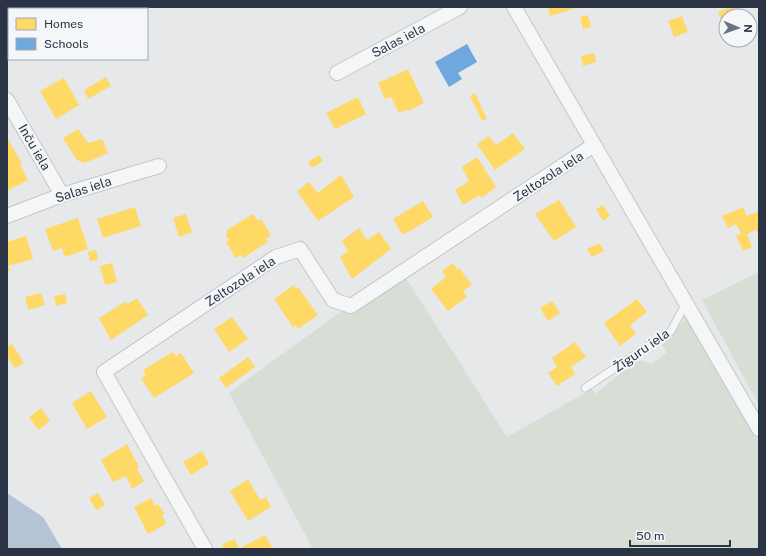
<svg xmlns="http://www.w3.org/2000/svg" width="766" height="556" font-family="'Public Sans',sans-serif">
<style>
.green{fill:#d6ded6}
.water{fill:#b4c4d5}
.homes{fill:#ffd966}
.schools{fill:#6fa8dc}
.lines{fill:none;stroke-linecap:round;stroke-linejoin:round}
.lane-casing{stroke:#c4c6c8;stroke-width:9}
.street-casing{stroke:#c4c6c8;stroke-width:16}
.lane{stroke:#f5f6f7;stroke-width:7}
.street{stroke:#f5f6f7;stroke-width:14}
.labels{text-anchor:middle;stroke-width:4;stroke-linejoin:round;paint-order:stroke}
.street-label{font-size:13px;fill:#2b3445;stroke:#f4f6f9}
</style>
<rect width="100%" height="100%" fill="#e6e8ea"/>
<g class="green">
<polygon points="759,272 759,405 702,300"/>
<polygon points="406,278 507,437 592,389 595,394 637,360 652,364 667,352 662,345 678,329 685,318 689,319 759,441 759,549 313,549 229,393 339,313 359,306"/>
</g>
<polygon class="water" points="7,493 43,517 62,549 7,549"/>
<g class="homes">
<polygon points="548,7 579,7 550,16"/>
<polygon points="731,7 734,7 737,16 726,16 726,23 723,24 718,12"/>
<polygon points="588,15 591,27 583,29 580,17"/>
<polygon points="682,16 688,32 674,37 668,21"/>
<polygon points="594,53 596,62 583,66 581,56"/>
<polygon points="408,69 424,103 408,111 407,109 399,113 391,97 385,99 378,83"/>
<polygon points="106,77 111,86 88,99 84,90"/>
<polygon points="64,78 79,105 56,119 40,91"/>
<polygon points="475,93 487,119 482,121 470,96"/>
<polygon points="358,97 366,114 335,129 326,113"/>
<polygon points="78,129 88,143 102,139 108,153 85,163 77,160 63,138"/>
<polygon points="513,133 525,149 495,170 477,144 489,136 496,145"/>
<polygon points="7,137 22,164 20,165 28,180 7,191"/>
<polygon points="319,155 323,161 312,168 308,162"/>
<polygon points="477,157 496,187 483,197 478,196 463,205 455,190 469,181 462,167"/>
<polygon points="341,175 354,197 318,221 297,191 309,182 318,193"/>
<polygon points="559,200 576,227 554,241 535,214"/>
<polygon points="423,201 433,217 403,235 393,219"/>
<polygon points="603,205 610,216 603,221 596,209"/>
<polygon points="135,207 141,226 103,238 97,219"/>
<polygon points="743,207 747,216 759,211 759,235 756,230 747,234 752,247 743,251 736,236 741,233 736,224 728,228 722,216"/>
<polygon points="186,214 192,232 179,237 173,218"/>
<polygon points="253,214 258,221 261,219 271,235 266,239 268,242 243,258 241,255 236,258 226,242 229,240 226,236 227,230"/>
<polygon points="78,218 88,249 65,257 62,248 53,251 45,229"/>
<polygon points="359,228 367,240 379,232 391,249 352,279 340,257 348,251 342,241"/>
<polygon points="26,236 33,259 8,266 10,271 7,271 7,242"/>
<polygon points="599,243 604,251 592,257 587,249"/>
<polygon points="96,250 98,260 90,261 88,252"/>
<polygon points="112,263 117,282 105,285 100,266"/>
<polygon points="453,263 457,269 459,268 472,285 463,291 467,297 448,311 431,289 446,277 442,271"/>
<polygon points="294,285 296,289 298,287 318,315 298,329 296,325 293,327 274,299"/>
<polygon points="41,293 45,305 28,310 25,297"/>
<polygon points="65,294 67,303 56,306 54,296"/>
<polygon points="137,298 148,315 111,340 99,318 125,302 128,304"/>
<polygon points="637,299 647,312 630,325 636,334 620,346 604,323"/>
<polygon points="552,301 560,313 548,321 540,308"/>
<polygon points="232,317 248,339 229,352 214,329"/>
<polygon points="575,342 586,357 571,367 575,374 557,386 548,373 557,367 552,358"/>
<polygon points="12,344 24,363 15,368 7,356 7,347"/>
<polygon points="173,352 176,356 181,353 194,373 154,398 141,378 146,375 143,370"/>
<polygon points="248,357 255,367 226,388 219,378"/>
<polygon points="91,391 107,417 87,429 72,403"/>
<polygon points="41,408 50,421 38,430 29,417"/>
<polygon points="127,444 139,467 137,469 144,481 132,489 126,476 113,482 101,460"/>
<polygon points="202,451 209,464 191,475 183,462"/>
<polygon points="248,479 260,500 266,497 271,507 248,521 230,491"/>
<polygon points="98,493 105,505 96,510 89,498"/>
<polygon points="151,498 155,506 158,504 165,514 162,515 166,524 148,534 134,507"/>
<polygon points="265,535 273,549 243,549 242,547"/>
<polygon points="235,539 239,549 224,549 222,544"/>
</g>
<polygon class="schools" points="467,44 477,62 458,73 462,79 449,87 435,62"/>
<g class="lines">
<g class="lane-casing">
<polyline id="lane" points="585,388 671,331 686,303"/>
</g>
<g class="street-casing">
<g id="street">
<polyline points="514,7 759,429"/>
<polyline points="337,73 460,7"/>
<polyline points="7,100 62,195"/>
<polyline points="7,216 62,195 159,166"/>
<polyline points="205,549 104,372 276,257 300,249 333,300 351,306 594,145"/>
</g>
</g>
<use href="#lane" class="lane"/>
<use href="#street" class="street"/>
</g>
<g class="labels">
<g class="street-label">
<text transform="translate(398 40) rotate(-28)" y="5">Salas iela</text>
<text transform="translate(35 147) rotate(60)" y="5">Inču iela</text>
<text transform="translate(548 176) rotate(-33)" y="5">Zeltozola iela</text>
<text transform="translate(83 189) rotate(-18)" y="5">Salas iela</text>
<text transform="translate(240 281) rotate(-33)" y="5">Zeltozola iela</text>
<text transform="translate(641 350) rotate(-35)" y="5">Žīguru iela</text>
</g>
</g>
<rect width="766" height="556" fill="none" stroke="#2b3445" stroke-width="16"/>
<rect x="8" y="8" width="140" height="52" fill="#f4f6f9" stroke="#a4a8b1"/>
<rect x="16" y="18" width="20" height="12" fill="#ffd966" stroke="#a4a8b1"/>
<text x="44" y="28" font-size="12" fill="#2b3445">Homes</text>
<rect x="16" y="38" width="20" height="12" fill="#6fa8dc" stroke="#a4a8b1"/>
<text x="44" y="48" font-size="12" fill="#2b3445">Schools</text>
<g transform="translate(738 28) rotate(92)"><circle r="19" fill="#f4f6f9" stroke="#a4a8b1"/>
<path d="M0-3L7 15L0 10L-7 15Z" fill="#6c737f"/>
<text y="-6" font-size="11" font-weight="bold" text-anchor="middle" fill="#2b3445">N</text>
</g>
<path d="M630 540v6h100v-6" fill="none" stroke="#2b3445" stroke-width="2"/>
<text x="636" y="540" font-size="12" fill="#2b3445" stroke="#f4f6f9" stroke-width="3" paint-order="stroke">50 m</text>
</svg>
